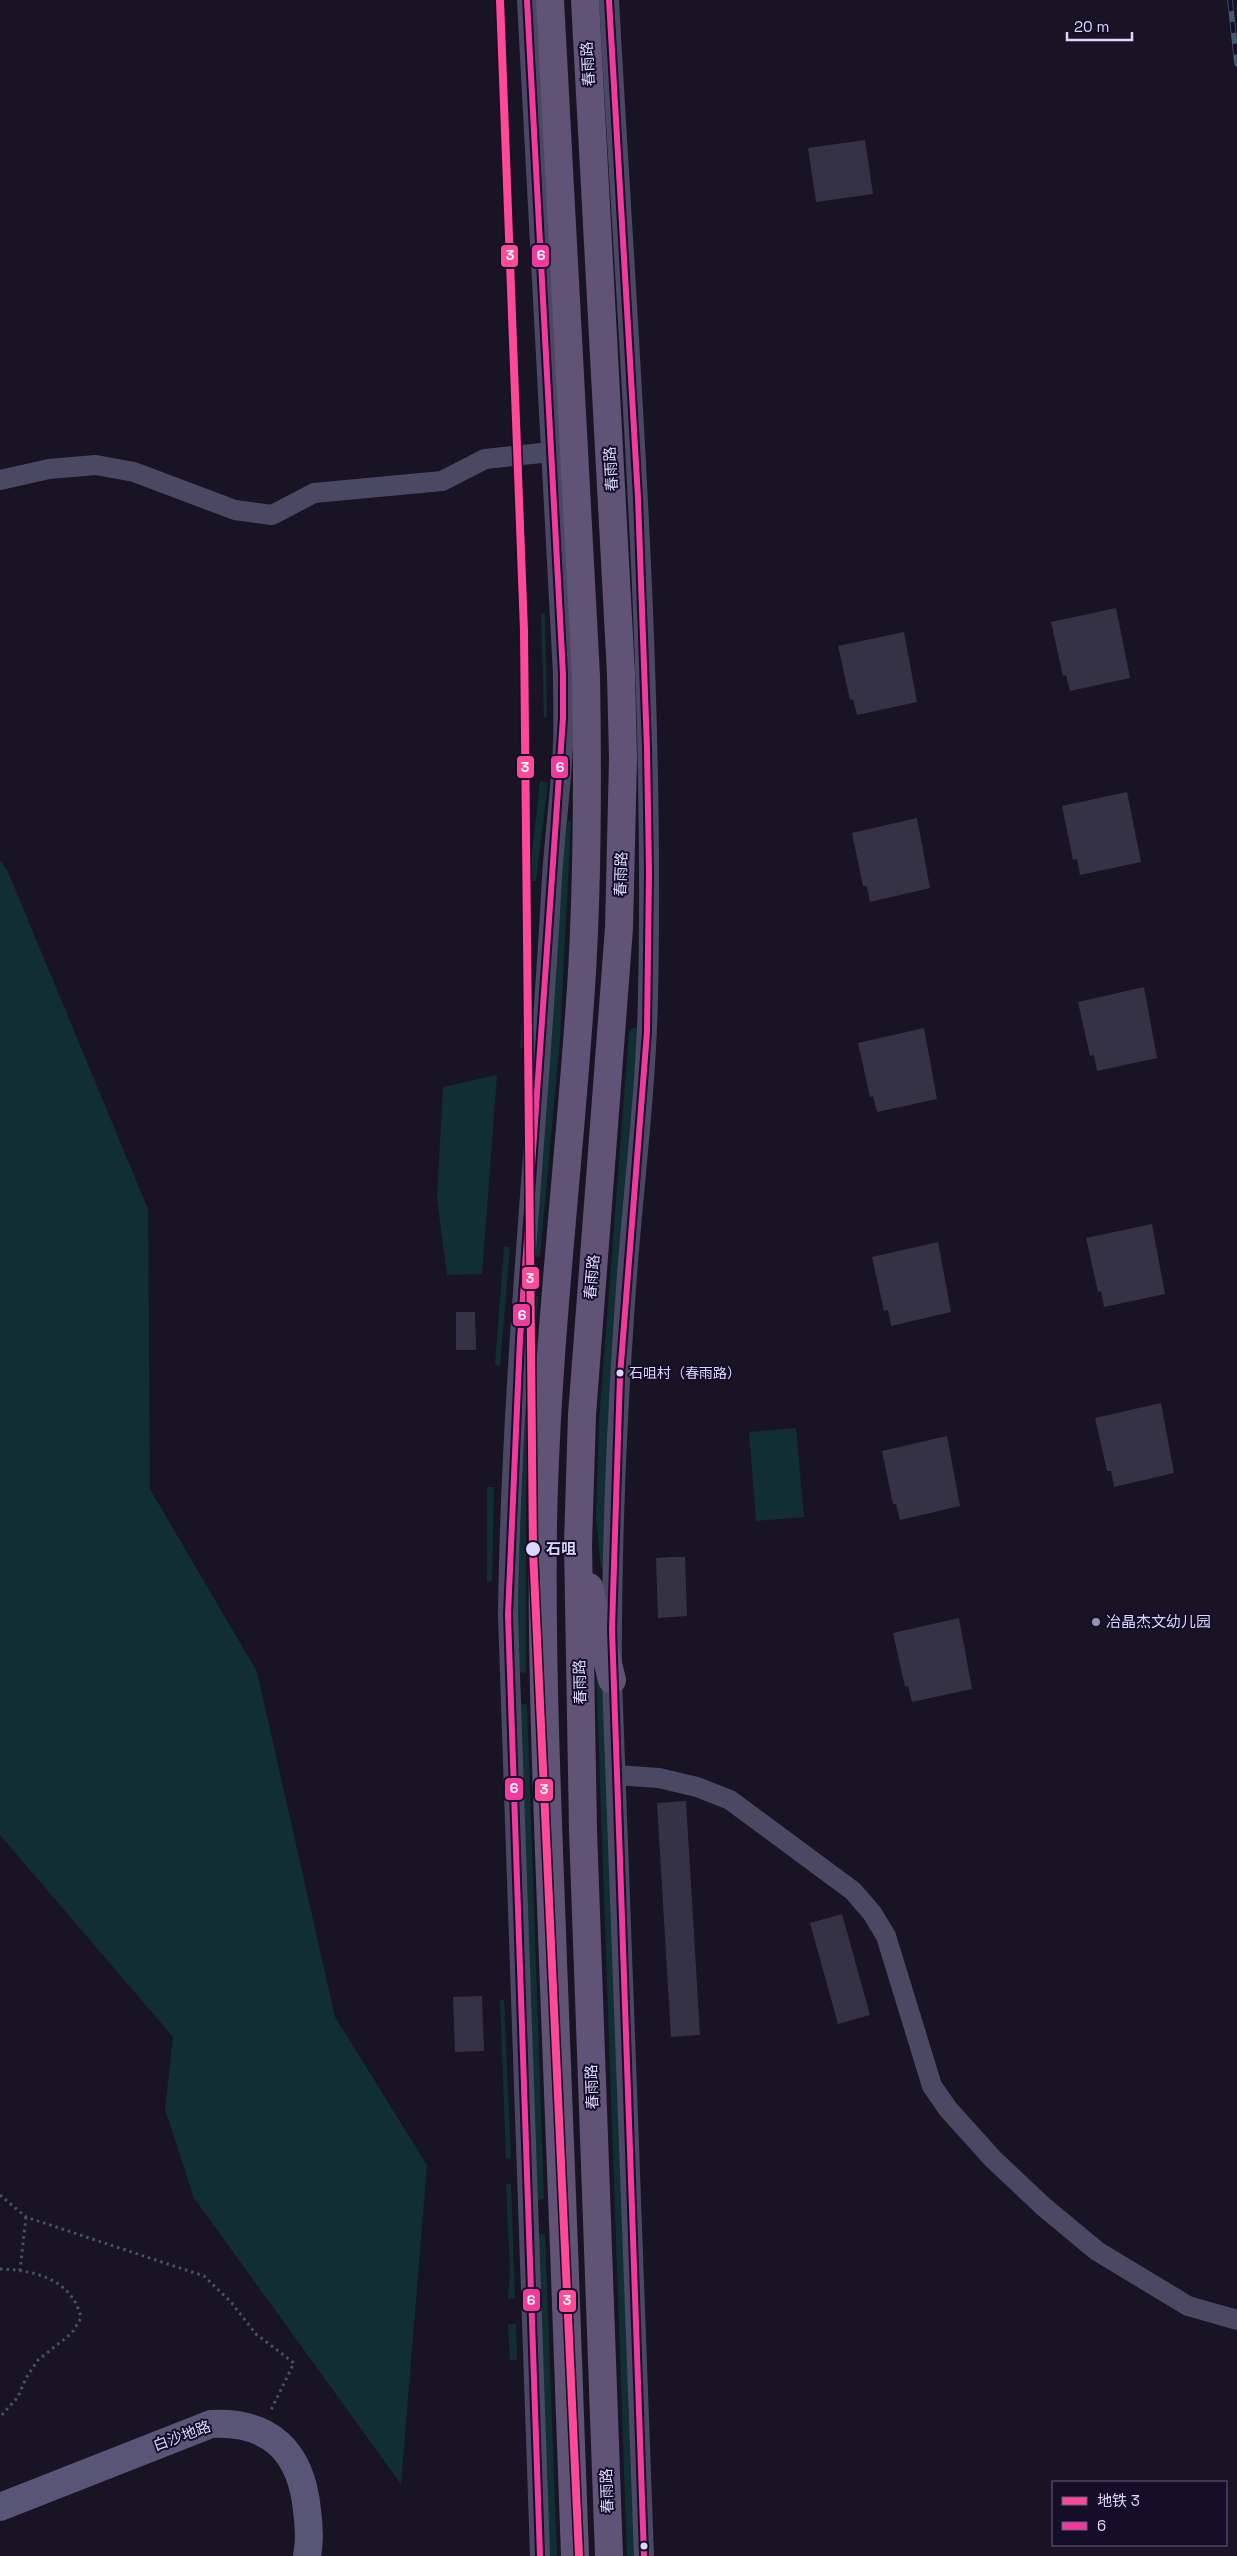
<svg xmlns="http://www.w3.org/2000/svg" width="1237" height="2556" font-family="'Space Grotesk','Noto Sans SC',sans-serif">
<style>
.green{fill:#112f32}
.building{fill:#363245}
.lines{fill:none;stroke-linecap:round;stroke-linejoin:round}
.path{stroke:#465465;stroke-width:3;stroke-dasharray:2.5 4;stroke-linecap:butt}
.street{stroke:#4b4864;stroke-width:20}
.secondary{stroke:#595577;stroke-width:28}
.primary{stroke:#605375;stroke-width:28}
.rail-casing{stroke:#45586e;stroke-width:5.5}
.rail{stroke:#140e29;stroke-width:4;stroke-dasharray:11;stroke-linecap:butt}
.bus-1-casing{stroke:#140e29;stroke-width:10}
.bus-1{stroke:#f13a9d;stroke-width:6}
.metro-1-casing{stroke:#140e29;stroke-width:11}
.metro-1{stroke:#fe4998;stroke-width:8}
.bus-dot{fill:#ddd6ff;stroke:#140e29;stroke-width:2}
.poi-dot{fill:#9892b2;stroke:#140e29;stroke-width:2}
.labels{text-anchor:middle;stroke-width:4;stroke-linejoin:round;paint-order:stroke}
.bus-label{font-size:14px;fill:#ddd6ff;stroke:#140e29;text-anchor:start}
.street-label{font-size:15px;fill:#ddd6ff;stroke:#140e29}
.stop-label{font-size:15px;font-weight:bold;fill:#ddd6ff;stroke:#140e29;text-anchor:start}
.poi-label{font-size:15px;fill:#ddd6ff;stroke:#140e29;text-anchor:start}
.line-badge{stroke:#140e29;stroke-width:2}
.badge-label{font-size:14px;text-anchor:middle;font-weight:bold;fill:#fff}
</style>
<rect width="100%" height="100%" fill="#181423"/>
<g class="green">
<polygon points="545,613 547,717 544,717 541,614"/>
<polygon points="540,781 548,783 536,881 529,881"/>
<polygon points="568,821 571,821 560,1039 540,1257 531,1256 561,865"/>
<polygon points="0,860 8,872 148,1209 150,1489 257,1672 335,2017 427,2165 401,2484 194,2198 165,2109 173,2037 0,1835"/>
<polygon points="524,951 532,957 526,1045 520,1049 525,990"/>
<polygon points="633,1028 638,1028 605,1567 601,1568 596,1519 599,1421 629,1032"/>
<polygon points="497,1075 482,1274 447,1275 437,1199 443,1087"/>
<polygon points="504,1247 510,1247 500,1366 495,1365"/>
<polygon points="529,1296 538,1296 526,1487 526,1673 518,1672 517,1581"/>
<polygon points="796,1428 804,1517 756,1521 749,1432"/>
<polygon points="487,1487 494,1487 492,1581 487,1582"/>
<polygon points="596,1668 607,1708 638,2556 627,2556"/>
<polygon points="527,1704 544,2199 532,2201 516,1705"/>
<polygon points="500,2000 504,2000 511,2158 506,2159"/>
<polygon points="506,2184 511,2184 515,2298 508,2299 510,2270"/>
<polygon points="545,2234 557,2556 545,2556 533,2235"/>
<polygon points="508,2324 516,2324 517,2360 510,2360"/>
</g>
<g class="building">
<polygon points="865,140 873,194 816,202 808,148"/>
<polygon points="1116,608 1130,678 1070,691 1066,675 1063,676 1051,622"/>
<polygon points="904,632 917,702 857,715 853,699 850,700 838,646"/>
<polygon points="1127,792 1141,862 1080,875 1077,859 1073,860 1062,806"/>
<polygon points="917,818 930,888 870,902 867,886 863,886 852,833"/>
<polygon points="1144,987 1157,1058 1097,1071 1094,1055 1090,1056 1078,1002"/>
<polygon points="924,1028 937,1099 877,1112 873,1096 870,1097 858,1043"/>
<polygon points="1152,1224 1165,1294 1104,1307 1101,1291 1098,1292 1086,1238"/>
<polygon points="938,1242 951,1312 891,1326 888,1310 884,1311 872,1257"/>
<polygon points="456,1312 475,1312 476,1350 456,1350"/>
<polygon points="1161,1403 1174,1473 1114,1487 1111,1471 1107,1471 1095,1418"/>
<polygon points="947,1436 960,1506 900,1520 896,1504 893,1504 882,1451"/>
<polygon points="670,1557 685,1557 687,1616 658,1618 656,1558"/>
<polygon points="959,1618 972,1689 912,1702 908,1686 905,1687 893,1633"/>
<polygon points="686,1801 700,2035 671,2037 657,1803"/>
<polygon points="842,1914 870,2015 838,2024 810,1923"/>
<polygon points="482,1996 484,2051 455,2052 453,1997"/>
</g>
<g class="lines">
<g class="path">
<polyline points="0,2195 26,2217 204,2276 231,2302 256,2334 294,2363 271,2410"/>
<path d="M0,2269C35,2270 73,2280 81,2318L72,2333L38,2360L26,2378L18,2397L0,2417"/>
<polyline points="20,2271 26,2217"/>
</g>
<g class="street">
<path d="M527,0L563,674C563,698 564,721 563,745C561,789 555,833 552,877C539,1124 511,1369 508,1615L540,2556"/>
<path d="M609,0C627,332 655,665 648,997C646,1090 634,1182 627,1275C617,1410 611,1545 612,1680L644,2556"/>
<polyline points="0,480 49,469 96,465 134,472 235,510 272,515 314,493 442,481 485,459 551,452"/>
<polyline points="616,1775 659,1778 697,1787 730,1800 853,1891 872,1913 886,1936 932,2086 948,2109 993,2159 1044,2207 1097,2251 1188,2306 1237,2320"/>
</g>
<path class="secondary" d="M0,2507L211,2424C270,2421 301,2451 307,2510C309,2525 310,2541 307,2556"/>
<g class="primary">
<path d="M550,0L586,676C588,789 588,903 579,1016C567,1186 546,1355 543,1526C541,1671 548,1816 553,1961C561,2159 568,2358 575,2556"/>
<polyline points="585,0 621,674 623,759 619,928 582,1415 578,1544 583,1830 609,2556"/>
<polyline points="589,1587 612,1680"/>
</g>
<g class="rail-casing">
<polyline id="rail" points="1230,0 1237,64"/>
</g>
<use href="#rail" class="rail"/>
<g class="bus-1-casing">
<g id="bus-1">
<polyline points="527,0 563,674 563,718 520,1339 508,1615 540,2556"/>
<polyline points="609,0 638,498 647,748 649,872 647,1032 620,1376 612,1629 644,2556"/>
</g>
</g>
<use href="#bus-1" class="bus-1"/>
<g class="metro-1-casing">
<polyline id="metro-1" points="500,0 524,631 533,1550 579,2556"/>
</g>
<use href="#metro-1" class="metro-1"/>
</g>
<g class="bus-dot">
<circle cx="620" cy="1373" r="4.5"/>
<circle cx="533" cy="1549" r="8"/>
<circle cx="644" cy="2546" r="4.5"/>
</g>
<circle class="poi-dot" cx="1096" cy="1622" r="5"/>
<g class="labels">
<g class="bus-label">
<text x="629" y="1378">石咀村（春雨路）</text>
</g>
<g class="street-label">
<text transform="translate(588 64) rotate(-93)" y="5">春雨路</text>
<text transform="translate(611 469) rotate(-93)" y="5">春雨路</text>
<text transform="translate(621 874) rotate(-88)" y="5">春雨路</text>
<text transform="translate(592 1277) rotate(-85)" y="5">春雨路</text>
<text transform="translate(580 1682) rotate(-91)" y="5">春雨路</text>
<text transform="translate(592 2087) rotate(-92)" y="5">春雨路</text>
<text transform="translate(182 2436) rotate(-20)" y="5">白沙地路</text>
<text transform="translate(607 2491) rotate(-92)" y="5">春雨路</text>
</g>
<g class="stop-label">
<text x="546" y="1554">石咀</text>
</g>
<g class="poi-label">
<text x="1106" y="1627">冶晶杰文幼儿园</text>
</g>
</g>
<g class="line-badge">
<rect x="531" y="244" width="19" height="24" rx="5" fill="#f13a9d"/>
<rect x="500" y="244" width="19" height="24" rx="5" fill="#fe4998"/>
<rect x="550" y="755" width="19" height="24" rx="5" fill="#f13a9d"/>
<rect x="516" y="755" width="19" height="24" rx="5" fill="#fe4998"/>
<rect x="521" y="1266" width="19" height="24" rx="5" fill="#fe4998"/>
<rect x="512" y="1303" width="19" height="24" rx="5" fill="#f13a9d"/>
<rect x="504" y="1777" width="20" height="24" rx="5" fill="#f13a9d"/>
<rect x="534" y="1778" width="20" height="24" rx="5" fill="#fe4998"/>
<rect x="522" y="2288" width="19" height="24" rx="5" fill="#f13a9d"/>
<rect x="558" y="2289" width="19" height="24" rx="5" fill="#fe4998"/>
</g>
<g class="badge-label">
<text x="541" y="260">6</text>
<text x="510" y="260">3</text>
<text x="560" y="772">6</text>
<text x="525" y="772">3</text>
<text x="530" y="1283">3</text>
<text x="522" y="1320">6</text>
<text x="514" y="1793">6</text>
<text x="544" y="1794">3</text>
<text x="531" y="2305">6</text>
<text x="567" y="2305">3</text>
</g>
<rect x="1052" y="2481" width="175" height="65" fill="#140e29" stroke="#645e7f"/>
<rect x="1062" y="2497" width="25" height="8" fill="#fe4998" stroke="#645e7f"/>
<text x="1097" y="2506" font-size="15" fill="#ddd6ff">地铁 3</text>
<rect x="1062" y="2522" width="25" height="8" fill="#f13a9d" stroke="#645e7f"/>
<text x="1097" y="2531" font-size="15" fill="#ddd6ff">6</text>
<path d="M1067 32v8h65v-8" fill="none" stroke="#ddd6ff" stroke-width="2.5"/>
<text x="1074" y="32" font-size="15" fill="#ddd6ff" stroke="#140e29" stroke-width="4" paint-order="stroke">20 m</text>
</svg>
